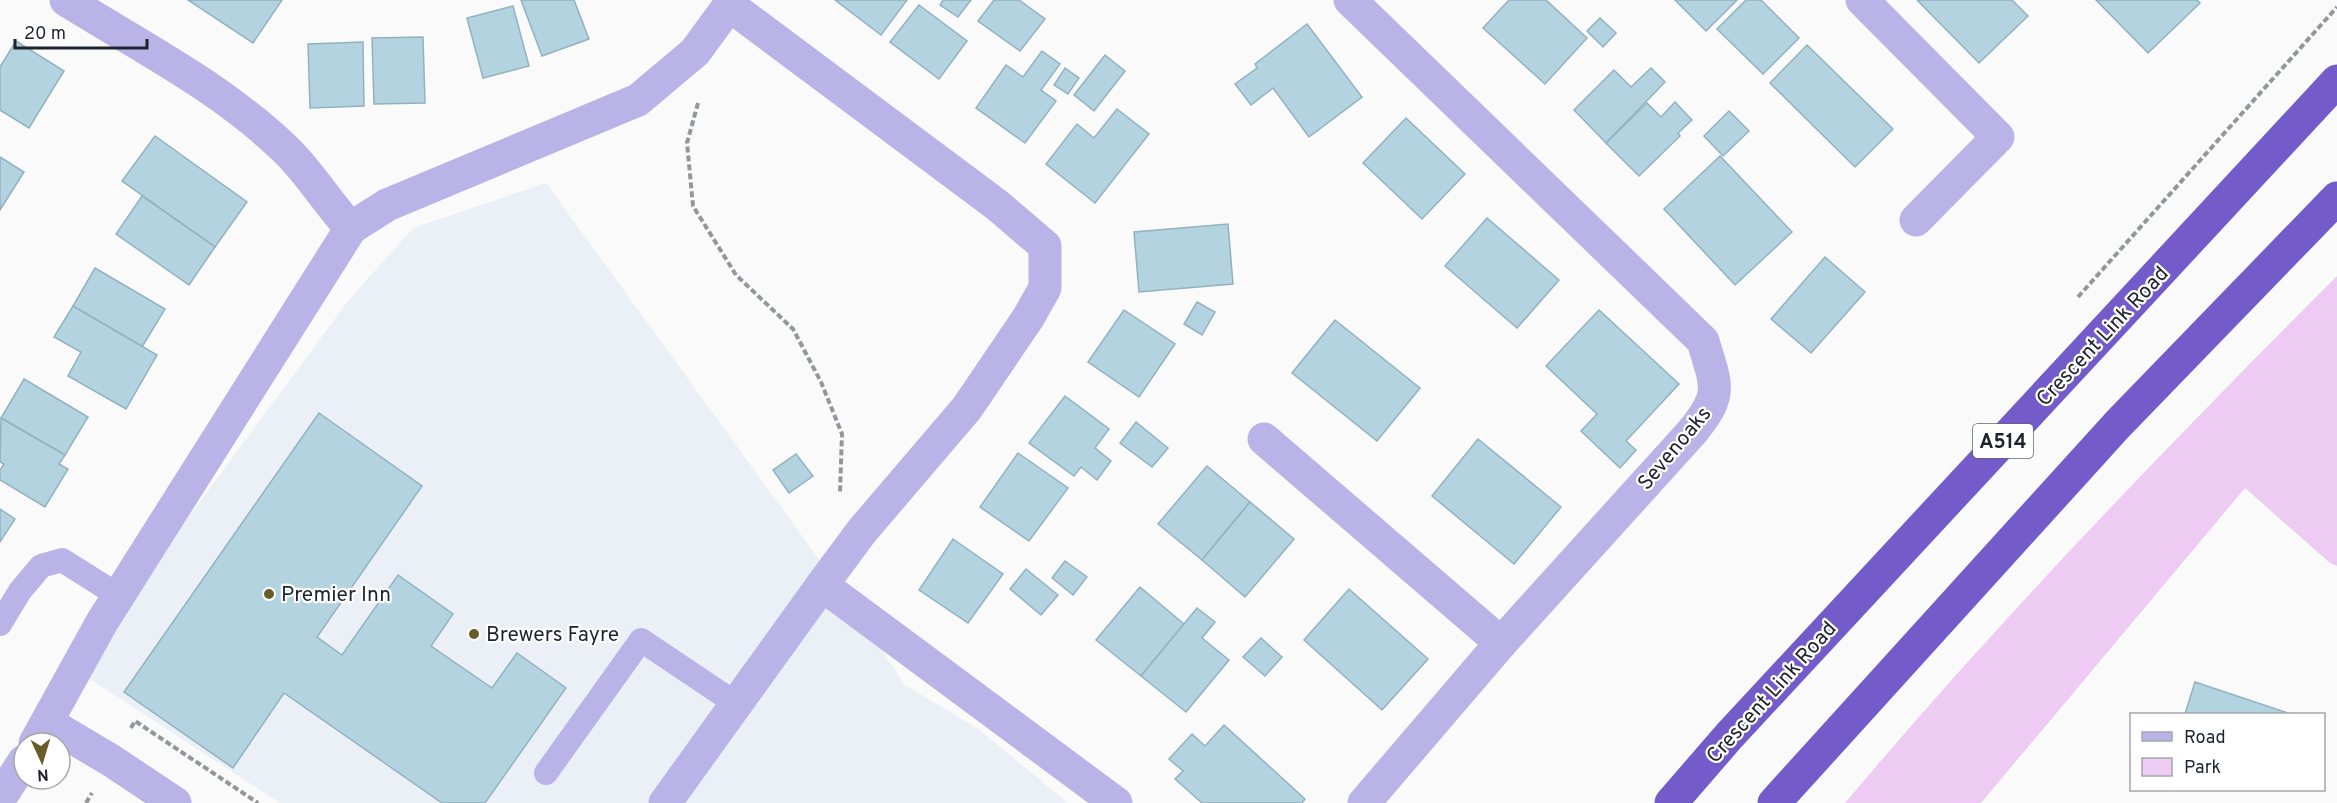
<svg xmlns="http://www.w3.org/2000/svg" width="2337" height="803" font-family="Overpass,sans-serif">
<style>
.built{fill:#ebf0f6}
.green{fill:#eecbf3}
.building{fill:#b3d3e1;stroke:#92b2bf;stroke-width:1.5}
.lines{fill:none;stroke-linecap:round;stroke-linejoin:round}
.path{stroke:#93969a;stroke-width:4;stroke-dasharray:6 3;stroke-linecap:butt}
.lane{stroke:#b9b3e8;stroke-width:24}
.street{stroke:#b9b3e8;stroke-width:33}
.highway{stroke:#735bca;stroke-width:33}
.poi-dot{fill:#685d29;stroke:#fff;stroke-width:2}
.labels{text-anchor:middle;stroke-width:4.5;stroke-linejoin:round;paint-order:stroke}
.shield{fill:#fff;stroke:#61666c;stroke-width:1.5}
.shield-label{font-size:20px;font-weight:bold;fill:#1d242d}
.street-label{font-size:21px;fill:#1d242d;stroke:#fff}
.poi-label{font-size:21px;fill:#1d242d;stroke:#fff;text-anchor:start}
</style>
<rect width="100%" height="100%" fill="#fafafa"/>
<polygon class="built" points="546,183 847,598 905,685 977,728 1068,803 280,803 76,670 348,301 413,228"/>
<path class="green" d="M2337,276V566L2330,563L2245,488L1981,803H1845C2000,619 2167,446 2337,276Z"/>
<g class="building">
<polygon points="188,0 282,0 253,43"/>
<polygon points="521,0 574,0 589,39 542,56"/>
<polygon points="835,0 907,0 881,35"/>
<polygon points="943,0 971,0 958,17 940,5"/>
<polygon points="994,0 1019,0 1045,19 1020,51 978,21"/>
<polygon points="1509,0 1546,0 1587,38 1545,84 1483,28"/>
<polygon points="1675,0 1737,0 1706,31"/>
<polygon points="1746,0 1761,0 1799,38 1763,74 1717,29"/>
<polygon points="1917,0 2012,0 2028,16 1979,63"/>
<polygon points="2096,0 2197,0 2200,3 2148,53"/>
<polygon points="919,5 967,41 939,79 890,42"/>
<polygon points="513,6 529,66 483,78 467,18"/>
<polygon points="1600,18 1616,33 1603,47 1587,31"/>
<polygon points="1307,24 1362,97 1309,137 1273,88 1251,105 1235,84 1257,68 1255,64"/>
<polygon points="423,37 425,103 374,104 372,38"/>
<polygon points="16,41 64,71 29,128 0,110 0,67"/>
<polygon points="363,42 364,106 310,108 308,44"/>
<polygon points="1807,45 1893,129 1855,167 1770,83"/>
<polygon points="1042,51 1060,64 1041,90 1056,101 1025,143 976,108 1006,65 1023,77"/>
<polygon points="1105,55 1125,71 1094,111 1074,95"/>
<polygon points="1065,68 1079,78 1068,94 1054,85"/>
<polygon points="1651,68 1665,82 1606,143 1574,110 1614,70 1631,87"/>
<polygon points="1675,102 1692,120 1678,133 1680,136 1639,176 1606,143 1647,103 1661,117"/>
<polygon points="1117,109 1149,134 1095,203 1046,164 1077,124 1094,138"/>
<polygon points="1729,111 1749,131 1723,156 1704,136"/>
<polygon points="1406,118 1465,174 1422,219 1363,163"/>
<polygon points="155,136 247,202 215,247 122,181"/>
<polygon points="1720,156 1792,232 1735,285 1664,209"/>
<polygon points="0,157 24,172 0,210"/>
<polygon points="142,196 215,247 189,285 116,234"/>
<polygon points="1487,218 1559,280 1517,328 1445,266"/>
<polygon points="1228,224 1233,284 1139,292 1134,232"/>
<polygon points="1825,257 1865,292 1811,353 1771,319"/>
<polygon points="95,268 165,309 142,347 73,306"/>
<polygon points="1197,302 1215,312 1202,335 1184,324"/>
<polygon points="73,306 157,355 126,409 68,376 81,352 54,337"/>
<polygon points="1124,310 1175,344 1139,397 1088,362"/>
<polygon points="1599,310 1679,384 1626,441 1636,450 1620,468 1581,431 1597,414 1546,366"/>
<polygon points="1335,320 1420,388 1377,441 1292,373"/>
<polygon points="24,379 88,417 65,455 1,418"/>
<polygon points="1065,396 1109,429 1095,448 1111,461 1097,480 1081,467 1074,476 1029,443"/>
<polygon points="319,413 422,486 317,637 342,655 398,575 453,614 431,646 492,688 517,653 566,688 485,803 442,803 284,693 233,768 124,692"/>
<polygon points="1,418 65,455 59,464 68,469 45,507 0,480 0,470 4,464 0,462"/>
<polygon points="1136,422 1168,448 1152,467 1120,443"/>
<polygon points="1478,439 1561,507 1514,564 1432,496"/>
<polygon points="1018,453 1068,488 1029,541 980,507"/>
<polygon points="796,454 813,476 789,493 773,470"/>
<polygon points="1207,466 1250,502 1202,560 1158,524"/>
<polygon points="1250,502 1294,539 1245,597 1202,560"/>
<polygon points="0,509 15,519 0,542"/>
<polygon points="953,539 1003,574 968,623 919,590"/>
<polygon points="1065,561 1087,577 1073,595 1052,578"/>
<polygon points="1026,569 1058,595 1041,615 1010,589"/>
<polygon points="1140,587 1184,624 1141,676 1096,640"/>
<polygon points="1349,589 1428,659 1382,710 1304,640"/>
<polygon points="1197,608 1215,622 1202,638 1229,660 1186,712 1141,676"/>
<polygon points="1261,638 1282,657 1265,676 1243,657"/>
<polygon points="2195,682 2291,714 2185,714"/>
<polygon points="1224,725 1305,799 1302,803 1202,803 1175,779 1183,771 1169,759 1192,734 1205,746"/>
</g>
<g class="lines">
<g class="path">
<polyline points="698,103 687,143 693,206 736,275 793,329 821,382 842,434 840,493"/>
<polyline points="2078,297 2337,7"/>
<polyline points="131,728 135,721 258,803"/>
<polyline points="86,803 92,793"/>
</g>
<g class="lane">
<polyline points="0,624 20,591 41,566 62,560 119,596"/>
<polyline points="546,773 641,640 735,703"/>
</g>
<g class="street">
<path d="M66,0C141,47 219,86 284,148C309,171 327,203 351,228"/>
<path d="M1350,0L1703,341C1716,386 1724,393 1692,432L1501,643L1364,803"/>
<polyline points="1862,0 1998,137 1916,220"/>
<polyline points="1264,439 1501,643"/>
<polyline points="822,585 1116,803"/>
<polyline points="48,723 112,761 175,803"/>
<polyline points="35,743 102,622 351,228 387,205 638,100 695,52 733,0"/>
<polyline points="0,798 24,761"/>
<polyline points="665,803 822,585 862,531 967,408 1028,318 1045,288 1045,246 997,205 729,5"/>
</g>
<g class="highway">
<polyline points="1671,803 1729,736 2337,81"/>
<polyline points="1774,803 2118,424 2337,198"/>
</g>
</g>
<g class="poi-dot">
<circle cx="269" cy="594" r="6"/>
<circle cx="474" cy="634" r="6"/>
</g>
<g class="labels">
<rect class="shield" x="1973" y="424" width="60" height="34" rx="4.5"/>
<g class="shield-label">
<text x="2003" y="448">A514</text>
</g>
<g class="street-label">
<text transform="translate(2102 336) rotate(-47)" y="7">Crescent Link Road</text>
<text transform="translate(1674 448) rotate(-50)" y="7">Sevenoaks</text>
<text transform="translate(1771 692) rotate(-48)" y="7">Crescent Link Road</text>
</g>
<g class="poi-label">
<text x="281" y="601">Premier Inn</text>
<text x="486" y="641">Brewers Fayre</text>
</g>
</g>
<rect x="2130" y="713" width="195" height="78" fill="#ffffff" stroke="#a5a7ab" stroke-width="1.5"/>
<rect x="2142" y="732" width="30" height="9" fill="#b9b3e8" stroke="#a5a7ab" stroke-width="1.5"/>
<text x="2184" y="743" font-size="18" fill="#1d242d">Road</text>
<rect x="2142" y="758" width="30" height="18" fill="#eecbf3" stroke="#a5a7ab" stroke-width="1.5"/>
<text x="2184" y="773" font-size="18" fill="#1d242d">Park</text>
<g transform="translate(42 761) rotate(176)"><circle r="28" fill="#ffffff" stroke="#a5a7ab" stroke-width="1.5"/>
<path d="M0-4.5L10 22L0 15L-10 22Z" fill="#685d29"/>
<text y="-9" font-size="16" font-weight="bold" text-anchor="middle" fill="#1d242d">N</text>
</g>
<path d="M15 39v9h132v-9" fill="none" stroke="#1d242d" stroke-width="3"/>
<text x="24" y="39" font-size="18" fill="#1d242d" stroke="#ffffff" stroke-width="4.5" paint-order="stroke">20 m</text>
</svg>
